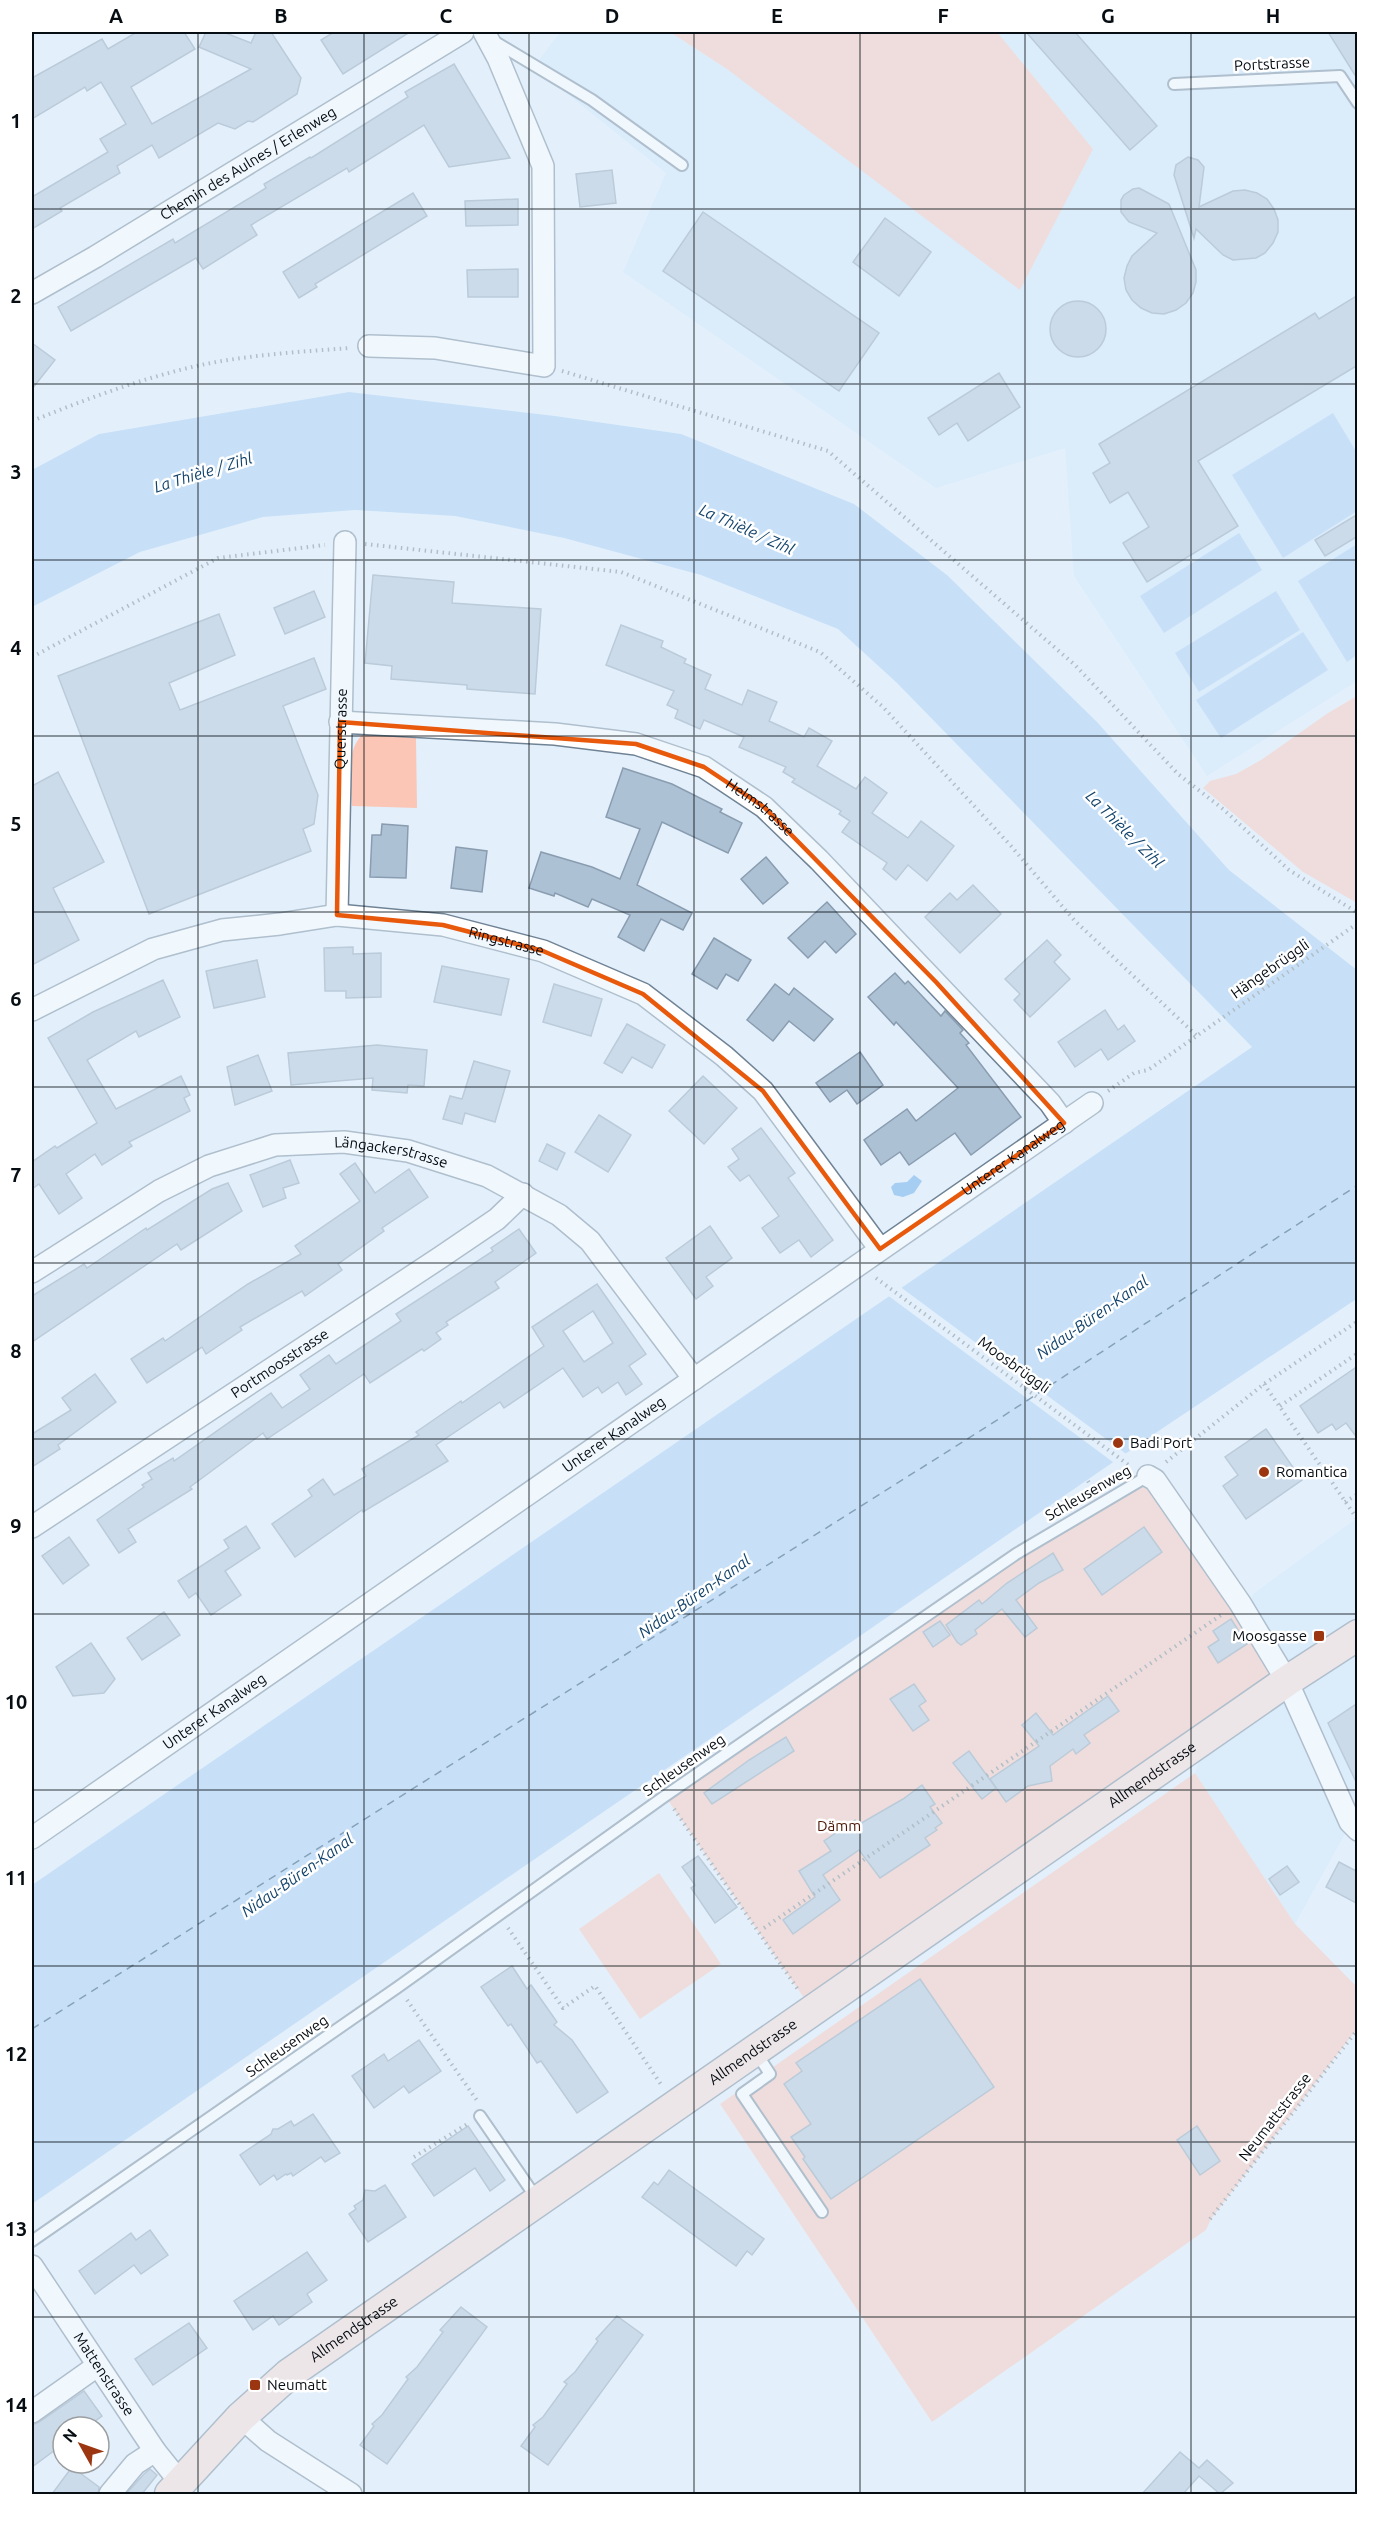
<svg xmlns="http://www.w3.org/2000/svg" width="1389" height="2526" font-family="Ubuntu,sans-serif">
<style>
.built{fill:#d1e6fb}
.green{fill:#fbc6b5}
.water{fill:#a6cdf2}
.pier{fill:#e3f0fc}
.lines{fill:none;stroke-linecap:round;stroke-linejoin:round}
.ferry{stroke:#13436b;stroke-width:1.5;stroke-dasharray:8 6;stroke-linecap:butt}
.building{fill:#adc1d4;stroke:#8a9db0;stroke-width:1.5;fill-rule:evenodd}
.lane-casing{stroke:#708395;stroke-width:14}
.street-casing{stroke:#708395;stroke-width:24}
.secondary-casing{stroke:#708395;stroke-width:33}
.path{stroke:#768089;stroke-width:4;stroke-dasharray:1.5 4.5;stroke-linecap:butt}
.lane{stroke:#fff;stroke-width:10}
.street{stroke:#fff;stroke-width:21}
.secondary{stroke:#f9dad1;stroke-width:30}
.marked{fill:none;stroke:#e8590c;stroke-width:4.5;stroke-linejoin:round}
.grid{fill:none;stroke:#060d13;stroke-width:1.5;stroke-opacity:0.55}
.poi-dot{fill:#9c3611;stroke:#fff;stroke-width:2}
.labels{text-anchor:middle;stroke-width:5;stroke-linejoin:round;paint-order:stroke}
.street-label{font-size:15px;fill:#060d13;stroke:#fff}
.poi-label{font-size:15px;fill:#060d13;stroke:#fff;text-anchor:start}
.park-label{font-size:15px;fill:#4b1605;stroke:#fff}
.water-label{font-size:16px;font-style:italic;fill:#13436b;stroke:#fff}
.neatline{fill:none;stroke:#060d13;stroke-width:2}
.grid-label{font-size:20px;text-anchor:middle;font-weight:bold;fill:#060d13}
</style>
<rect width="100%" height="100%" fill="#e3f0fc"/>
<g class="built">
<polygon points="560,32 670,32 727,69 1093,149 997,32 1357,32 1357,681 1207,776 1074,576 1065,448 936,488 623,272 666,173 534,67"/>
<polygon points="1357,1518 1357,1812 1295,1924 1195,1773 1253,1594"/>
</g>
<g class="green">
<polygon points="670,32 997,32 1093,149 1020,290 727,69"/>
<polygon points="1357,696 1357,903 1303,872 1203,788 1210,781 1236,774 1261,760 1328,713"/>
<path d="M364,733L416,736L417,808L352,806C351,782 344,751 364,733Z"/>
<polygon points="1155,1480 1280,1672 804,1998 665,1796 1038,1545"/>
<polygon points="1195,1773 1295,1924 1357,1987 1357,2029 1211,2219 1206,2230 932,2422 720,2104"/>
<polygon points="659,1873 721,1964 640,2019 579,1929"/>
</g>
<g class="water">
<polygon points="349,392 555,416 681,434 854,504 947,575 1097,722 1229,870 1357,970 1358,1298 1163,1428 32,2204 32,1885 1252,1047 897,683 838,629 701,575 564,538 455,516 355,510 263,517 140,552 32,607 32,470 99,434"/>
<polygon points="1333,413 1357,453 1357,511 1283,558 1232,475"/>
<polygon points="1239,533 1262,570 1164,633 1140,596"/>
<polygon points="1357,544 1357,655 1347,662 1298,581"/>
<polygon points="1276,591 1300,630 1199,692 1175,653"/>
<polygon points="1303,632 1328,670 1221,738 1196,700"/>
<polygon points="914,1175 922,1181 914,1193 903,1197 894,1195 891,1187 895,1183 907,1182"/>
</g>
<polygon class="pier" points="899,1286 1129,1456 1117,1465 886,1294"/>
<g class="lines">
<polyline class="ferry" points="32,2029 991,1424 1358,1185"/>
</g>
<g class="building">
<polygon points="137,32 184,32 195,49 131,87 152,124 251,69 199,47 206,32 223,32 251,43 256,32 271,32 301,78 297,94 253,122 248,121 235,129 218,123 159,158 152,145 117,166 120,173 60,208 62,211 32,229 32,197 108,152 100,139 126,124 101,82 87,91 85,87 32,119 32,78 102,39 108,49"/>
<polygon points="334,32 410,32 343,74 321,40"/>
<polygon points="1026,32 1075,32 1157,126 1130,150"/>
<polygon points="1328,32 1358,32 1358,80"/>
<polygon points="454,64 510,158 449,167 424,125 349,172 347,168 251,225 257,235 203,269 196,258 71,331 58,307 173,239 175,243 266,188 264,184 310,157 311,158 408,97 405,92"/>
<polygon points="1188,157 1198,160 1204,167 1199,207 1233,191 1245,190 1257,193 1267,199 1274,209 1278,220 1278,232 1273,243 1265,253 1256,258 1233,260 1223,255 1196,229 1194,238 1174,175 1176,165"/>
<polygon points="612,170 616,203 580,207 576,174"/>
<polygon points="1139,188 1169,204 1196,270 1196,282 1193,293 1186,303 1176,310 1164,314 1152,313 1141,308 1132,300 1126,290 1124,278 1127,266 1132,256 1157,233 1129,222 1121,212 1121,200 1124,195 1133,189"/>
<polygon points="413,193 427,216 315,284 317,287 299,298 283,272"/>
<polygon points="518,199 518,225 466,226 465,201"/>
<polygon points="703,212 879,333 839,391 663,271"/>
<polygon points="885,218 931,252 899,296 853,262"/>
<polygon points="518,269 518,297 468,297 467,270"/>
<polygon points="1358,295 1358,365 1198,461 1238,526 1147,582 1123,543 1149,527 1128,492 1110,503 1093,473 1110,463 1099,444 1315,313 1319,319"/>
<circle cx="1078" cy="329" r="28"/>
<polygon points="32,343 55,360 32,389"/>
<polygon points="999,373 1020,407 968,441 957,423 939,435 928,418"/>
<polygon points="1358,514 1358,536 1325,556 1315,540"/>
<polygon points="373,575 454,582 452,603 541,609 535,694 467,689 467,685 391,679 392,666 365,663"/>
<polygon points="314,591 325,617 285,634 274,608"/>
<polygon points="219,614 235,655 169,683 180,710 314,658 326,689 283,706 318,795 314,824 303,829 311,851 149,914 58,676"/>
<polygon points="621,625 663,641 661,647 686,659 684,663 711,675 705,689 742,705 748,690 777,702 769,721 804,737 809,728 832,741 817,766 856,789 865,777 887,793 872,813 908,838 921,821 954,846 927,881 908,865 896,880 883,869 887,863 842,832 850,821 839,814 841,811 792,782 795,779 783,772 786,767 739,747 744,737 704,720 700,729 675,718 678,710 667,705 674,691 606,665"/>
<polygon points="623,768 672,784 722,809 720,812 742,823 728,853 662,822 637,885 692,913 683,930 661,919 644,951 618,937 630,915 592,899 588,907 555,893 554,896 529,888 541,852 592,867 620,879 640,829 606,817"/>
<polygon points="58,772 104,862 53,888 79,940 32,965 32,786"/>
<polygon points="382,824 408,826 406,878 370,877 372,835 381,835"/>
<polygon points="456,847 487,851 482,892 451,888"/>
<polygon points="766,857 788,883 763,904 741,879"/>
<polygon points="973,885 1001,914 960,953 925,917 950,893 957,900"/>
<polygon points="827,902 856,934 836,953 825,941 808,958 788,938"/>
<polygon points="714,938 751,960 738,981 726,974 717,989 692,974"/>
<polygon points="1047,940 1061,955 1054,962 1070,979 1030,1017 1014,1000 1020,994 1005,979"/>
<polygon points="353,947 353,954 381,953 381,997 346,998 346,991 325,991 324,948"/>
<polygon points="257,960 265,997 214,1008 206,971"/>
<polygon points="442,966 509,979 501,1015 434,1002"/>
<polygon points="895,973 905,984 908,981 941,1016 945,1011 963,1030 960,1033 969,1043 966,1045 1021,1117 971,1155 955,1133 909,1165 900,1152 881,1165 864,1140 907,1109 916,1121 958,1088 896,1022 894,1025 868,997"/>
<polygon points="163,980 180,1017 139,1037 136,1031 87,1060 116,1109 181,1076 190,1095 184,1098 190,1111 129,1142 132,1146 102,1165 95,1154 66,1174 82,1198 59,1214 39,1184 32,1189 32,1162 55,1146 57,1148 97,1123 48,1038 93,1012"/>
<polygon points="554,984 602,999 591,1036 543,1022"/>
<polygon points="775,984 789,995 794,988 833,1019 814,1041 789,1021 773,1041 747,1020"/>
<polygon points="1105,1010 1118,1030 1124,1025 1135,1041 1108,1060 1101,1049 1075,1067 1058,1042"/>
<polygon points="627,1024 665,1045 652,1068 632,1057 622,1073 604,1063"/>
<polygon points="377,1045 427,1050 424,1086 408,1085 407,1093 372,1090 373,1078 291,1085 288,1053"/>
<polygon points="860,1052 883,1085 857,1104 847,1090 830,1102 816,1083"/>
<polygon points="258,1055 272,1091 235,1105 227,1067"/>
<polygon points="474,1061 510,1071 495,1122 465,1113 462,1124 443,1119 450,1096 462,1099"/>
<polygon points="703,1076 737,1108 704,1144 669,1111"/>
<polygon points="599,1115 631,1135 608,1172 575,1152"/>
<polygon points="761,1128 795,1173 788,1178 833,1240 811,1257 799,1240 780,1253 762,1228 779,1216 749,1175 740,1181 728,1167 739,1159 732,1149"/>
<polygon points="547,1144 565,1153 557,1170 539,1161"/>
<polygon points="290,1160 299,1183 283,1188 286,1198 263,1207 250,1175"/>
<polygon points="355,1163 375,1193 409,1169 428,1197 382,1228 384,1231 338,1264 342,1270 305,1296 302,1291 240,1327 242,1330 206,1354 202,1347 147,1383 131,1359 163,1338 165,1341 248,1284 301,1254 295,1246 360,1201 340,1174"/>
<polygon points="228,1183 242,1211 181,1250 177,1244 32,1342 32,1296 84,1264 87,1268 146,1228 147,1230 212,1189"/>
<polygon points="710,1226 732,1258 706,1277 713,1286 696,1299 666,1258"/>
<polygon points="519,1229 536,1253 495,1282 499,1288 446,1322 448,1325 436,1333 441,1339 424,1351 422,1349 370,1383 364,1374 267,1439 263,1433 190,1487 192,1489 128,1529 136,1542 119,1553 97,1520 144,1487 142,1485 152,1479 148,1473 173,1458 174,1461 271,1393 282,1408 310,1389 300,1375 329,1355 336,1364 401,1321 396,1314 493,1251 491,1248"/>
<path d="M597,1284L646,1354L629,1366L642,1384L626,1395L618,1382L602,1393L598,1387L583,1397L563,1368L504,1408L500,1402L436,1445L448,1461L363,1512L362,1510L295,1557L272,1524L312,1496L308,1490L323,1479L334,1495L366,1476L362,1469L419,1435L416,1432L461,1401L462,1403L544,1346L532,1327ZM593,1311L613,1343L584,1362L563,1331Z"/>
<polygon points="1358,1366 1358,1439 1346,1423 1336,1430 1332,1424 1318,1433 1300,1406"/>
<polygon points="95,1374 116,1402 58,1445 60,1449 32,1467 32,1434 71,1410 62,1398"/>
<polygon points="1266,1429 1302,1480 1246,1519 1223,1486 1238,1475 1225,1457"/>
<polygon points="246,1526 260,1548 225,1571 241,1595 211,1615 196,1593 189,1598 178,1581 229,1548 224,1540"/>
<polygon points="1144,1527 1162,1552 1102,1595 1084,1569"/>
<polygon points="69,1537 89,1565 63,1584 42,1556"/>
<polygon points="1053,1553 1063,1570 1039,1583 1016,1600 1037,1628 1025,1637 1002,1609 975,1630 977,1634 961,1645 957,1642 946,1625 979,1600 982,1604 1007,1583"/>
<polygon points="164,1612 180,1635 142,1660 127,1638"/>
<polygon points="1231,1619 1247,1644 1218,1663 1208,1647 1219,1640 1213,1631"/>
<polygon points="940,1621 950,1635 933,1647 923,1632"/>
<polygon points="91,1643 115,1679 104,1693 73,1696 56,1667"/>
<polygon points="914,1684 926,1701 919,1706 929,1720 913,1731 890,1699"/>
<polygon points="1108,1696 1119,1711 1084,1735 1090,1743 1076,1754 1073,1749 1050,1766 1052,1781 1028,1786 1006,1802 990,1779 1039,1746 1022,1725 1036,1713 1053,1735"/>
<polygon points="1358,1703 1358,1786 1328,1723"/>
<polygon points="786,1737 794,1751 712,1804 704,1793 749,1760"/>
<polygon points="969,1751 996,1788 982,1799 953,1763"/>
<polygon points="922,1785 935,1804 930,1807 942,1823 935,1828 937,1830 925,1838 930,1845 880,1878 859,1850 823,1875 840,1900 793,1934 783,1920 815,1897 799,1871 831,1851 824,1841 855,1820 858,1825 903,1799"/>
<polygon points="698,1856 737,1907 715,1923 691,1888 695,1885 682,1867"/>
<polygon points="1339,1862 1358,1872 1358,1904 1326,1887"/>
<polygon points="1287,1866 1299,1882 1280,1895 1269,1879"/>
<polygon points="512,1966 527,1989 531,1985 557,2022 554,2025 572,2040 608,2092 577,2113 541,2061 537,2063 511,2024 508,2026 481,1987"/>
<polygon points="920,1979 994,2087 831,2199 803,2159 805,2157 791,2137 811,2124 784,2084 802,2071 796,2063"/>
<polygon points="419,2040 441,2071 409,2093 404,2086 374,2108 352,2076 384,2054 388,2061"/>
<polygon points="313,2114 340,2153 325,2162 321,2157 293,2176 291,2173 287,2175 286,2174 277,2180 274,2175 260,2185 240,2155 271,2134 273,2129 278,2129 291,2121 294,2126"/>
<polygon points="468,2126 505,2180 490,2191 475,2168 434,2196 412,2164"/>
<polygon points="1197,2126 1220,2161 1200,2175 1177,2140"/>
<polygon points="669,2170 764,2239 752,2255 747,2251 736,2266 642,2197 654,2182 658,2185"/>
<polygon points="385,2185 406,2217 368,2242 349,2214 356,2209 354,2206 363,2200 365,2190 375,2191"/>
<polygon points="150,2230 168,2255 141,2274 134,2265 95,2294 79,2271 131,2233 136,2240"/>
<polygon points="307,2252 327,2280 307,2294 312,2302 279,2325 273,2316 253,2330 234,2301"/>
<polygon points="461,2307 487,2327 387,2464 360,2445 374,2426 372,2424 382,2415 408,2379 406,2377 417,2367 443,2332 440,2330"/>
<polygon points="617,2316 643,2335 548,2465 521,2446 535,2427 533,2425 543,2417 567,2384 564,2382 575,2372 598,2341 596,2339"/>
<polygon points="189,2323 207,2348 153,2385 135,2359"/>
<polygon points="84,2391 102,2416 87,2427 63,2427 63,2444 32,2467 32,2425 39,2422"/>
<polygon points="1180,2452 1199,2468 1207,2460 1233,2483 1220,2494 1199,2476 1183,2494 1142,2494"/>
<polygon points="72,2467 99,2487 98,2494 52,2494"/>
<polygon points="150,2469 157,2475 142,2494 126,2494 144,2474"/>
</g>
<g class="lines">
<g class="lane-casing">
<g id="lane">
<polyline points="492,40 592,100 682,165"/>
<polyline points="1174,84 1340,76 1358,103"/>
<polyline points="755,2051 770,2074 742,2094 822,2212"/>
<polyline points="480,2116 537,2199"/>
<polyline points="32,2241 398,1987 665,1796 1016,1554 1148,1476"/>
</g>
</g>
<g class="street-casing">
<g id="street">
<path id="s1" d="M32,293L95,257L463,32"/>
<polyline points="369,346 435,348 544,366 543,166 498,58 484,32"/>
<path id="s2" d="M340,722L555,734L636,744L704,767L764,807L819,860L1050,1103L1064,1123"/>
<path id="s3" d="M337,915L345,542"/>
<path id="s4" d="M32,1010L153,949L222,930L280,924L337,915L443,925L543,951L643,994L724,1056L763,1091L880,1249"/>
<path id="s5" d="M32,1272L159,1191L209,1166L275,1145L344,1142L408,1151L487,1176L559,1215L590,1241L694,1379"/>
<polyline points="1148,1476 1155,1480 1240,1603 1287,1681 1350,1822 1358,1830"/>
<path id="s6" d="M32,1527L441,1257L497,1219L523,1194"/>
<path id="s7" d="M32,1838L1092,1103"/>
<path id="s8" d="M32,2266L155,2451L180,2482"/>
<polyline points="32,2412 97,2366"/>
<polyline points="241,2417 268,2441 351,2494"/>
<polyline points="110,2494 135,2464 155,2451"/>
</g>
</g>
<g class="secondary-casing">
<g id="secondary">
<path id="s9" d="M170,2494L241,2417L289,2374L1287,1681L1358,1635"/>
</g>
</g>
<g class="path">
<polyline points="32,35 37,32"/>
<polyline points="562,371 828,451 1075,665 1178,774 1223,809 1289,870 1358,913"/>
<path d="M32,421C84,400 137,380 192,367C244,355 297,352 350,348"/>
<polyline points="365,544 621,572 820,652 883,707 1011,846 1074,920 1197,1036"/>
<polyline points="32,657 218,558 325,545"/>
<polyline points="1108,1091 1134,1073 1148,1070 1358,923"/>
<polyline points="876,1278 1130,1466"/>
<polyline points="1264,1384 1358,1520"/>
<polyline points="1280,1406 1358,1353"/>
<polyline points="1166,1462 1264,1384 1358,1321"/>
<polyline points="1088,1481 1094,1491"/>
<polyline points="1345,1502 1358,1494"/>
<polyline points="674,1809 799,1991"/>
<polyline points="508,1928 563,2008 595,1986 662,2086"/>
<polyline points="764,1928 1224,1613"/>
<polyline points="407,2000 478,2102"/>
<polyline points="414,2157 469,2123"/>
<polyline points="1210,2219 1358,2029"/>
</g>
<use href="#lane" class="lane"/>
<use href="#street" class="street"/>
<use href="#secondary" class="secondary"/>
</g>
<path d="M0 0H1389V2526H0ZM340,722L636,744L704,767L764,807L936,982L1064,1123L880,1249L763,1091L643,994L543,951L443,925L337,915Z" fill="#e3f0fc" fill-opacity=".55" fill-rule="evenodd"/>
<path class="marked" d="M340,722L636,744L704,767L764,807L936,982L1064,1123L880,1249L763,1091L643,994L543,951L443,925L337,915Z"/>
<path class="grid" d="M198,32V2494M364,32V2494M529,32V2494M694,32V2494M860,32V2494M1025,32V2494M1191,32V2494M32,209H1358M32,384H1358M32,560H1358M32,736H1358M32,912H1358M32,1087H1358M32,1263H1358M32,1439H1358M32,1614H1358M32,1790H1358M32,1966H1358M32,2142H1358M32,2317H1358"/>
<g class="poi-dot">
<circle cx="1118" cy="1443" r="6"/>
<circle cx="1264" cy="1472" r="6"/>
<rect x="1313" y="1630" width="12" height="12" rx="3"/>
<rect x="249" y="2379" width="12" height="12" rx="3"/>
</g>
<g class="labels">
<g class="street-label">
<text transform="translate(1272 64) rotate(-3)" y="5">Portstrasse</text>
<text dy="5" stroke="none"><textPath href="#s1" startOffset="252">Chemin des Aulnes / Erlenweg</textPath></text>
<text dy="5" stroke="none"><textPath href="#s3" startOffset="186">Querstrasse</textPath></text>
<text dy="5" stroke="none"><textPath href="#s2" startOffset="438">Helmstrasse</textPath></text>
<text dy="5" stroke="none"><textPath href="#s4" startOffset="495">Ringstrasse</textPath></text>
<text transform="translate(1270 969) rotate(-35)" y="5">Hängebrüggli</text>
<text dy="5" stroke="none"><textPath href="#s5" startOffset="393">Längackerstrasse</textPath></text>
<text dy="5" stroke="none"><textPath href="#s7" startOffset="1194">Unterer Kanalweg</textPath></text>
<text dy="5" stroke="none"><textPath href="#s6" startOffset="297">Portmoosstrasse</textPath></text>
<text transform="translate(1014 1365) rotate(36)" y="5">Moosbrüggli</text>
<text dy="5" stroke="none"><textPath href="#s7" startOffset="708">Unterer Kanalweg</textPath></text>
<text transform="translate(1088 1493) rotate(-30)" y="5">Schleusenweg</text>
<text dy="5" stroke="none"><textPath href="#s7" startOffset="222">Unterer Kanalweg</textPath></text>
<text transform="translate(684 1765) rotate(-35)" y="5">Schleusenweg</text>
<text dy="5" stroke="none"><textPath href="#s9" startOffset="1220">Allmendstrasse</textPath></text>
<text transform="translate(287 2046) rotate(-35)" y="5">Schleusenweg</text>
<text dy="5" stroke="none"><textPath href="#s9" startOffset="734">Allmendstrasse</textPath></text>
<text transform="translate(1275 2117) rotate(-52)" y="5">Neumattstrasse</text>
<text dy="5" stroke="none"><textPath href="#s9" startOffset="248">Allmendstrasse</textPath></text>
<text dy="5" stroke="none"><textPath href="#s8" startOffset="130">Mattenstrasse</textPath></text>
</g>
<g class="poi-label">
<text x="1130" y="1448">Badi Port</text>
<text x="1276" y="1477">Romantica</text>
<text x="1307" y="1641" text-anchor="end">Moosgasse</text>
<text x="267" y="2390">Neumatt</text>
</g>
<g class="park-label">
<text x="839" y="1831">Dämm</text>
</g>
<g class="water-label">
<text transform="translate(203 472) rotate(-17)" y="6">La Thièle / Zihl</text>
<text transform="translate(747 529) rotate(24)" y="6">La Thièle / Zihl</text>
<text transform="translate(1125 829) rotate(45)" y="6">La Thièle / Zihl</text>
<text transform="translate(1092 1317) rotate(-35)" y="6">Nidau-Büren-Kanal</text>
<text transform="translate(694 1596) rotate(-35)" y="6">Nidau-Büren-Kanal</text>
<text transform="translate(297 1875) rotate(-35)" y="6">Nidau-Büren-Kanal</text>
</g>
</g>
<rect width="1389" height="2526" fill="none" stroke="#ffffff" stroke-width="66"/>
<g transform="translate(81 2445) rotate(310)"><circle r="28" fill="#ffffff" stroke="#9b9ea1" stroke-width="1.5"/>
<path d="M0-4.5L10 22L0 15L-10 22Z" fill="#9c3611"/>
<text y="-9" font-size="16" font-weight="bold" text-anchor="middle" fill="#060d13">N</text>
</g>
<rect x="33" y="33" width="1323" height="2460" class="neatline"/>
<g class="grid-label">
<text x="116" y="23">A</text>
<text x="281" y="23">B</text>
<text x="446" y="23">C</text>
<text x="612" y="23">D</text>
<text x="777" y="23">E</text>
<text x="943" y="23">F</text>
<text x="1108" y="23">G</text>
<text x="1273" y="23">H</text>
<text x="16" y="128">1</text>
<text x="16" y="303">2</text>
<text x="16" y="479">3</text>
<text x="16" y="655">4</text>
<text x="16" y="831">5</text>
<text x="16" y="1006">6</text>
<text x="16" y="1182">7</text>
<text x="16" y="1358">8</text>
<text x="16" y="1533">9</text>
<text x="16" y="1709">10</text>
<text x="16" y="1885">11</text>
<text x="16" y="2061">12</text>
<text x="16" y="2236">13</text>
<text x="16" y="2412">14</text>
</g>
</svg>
